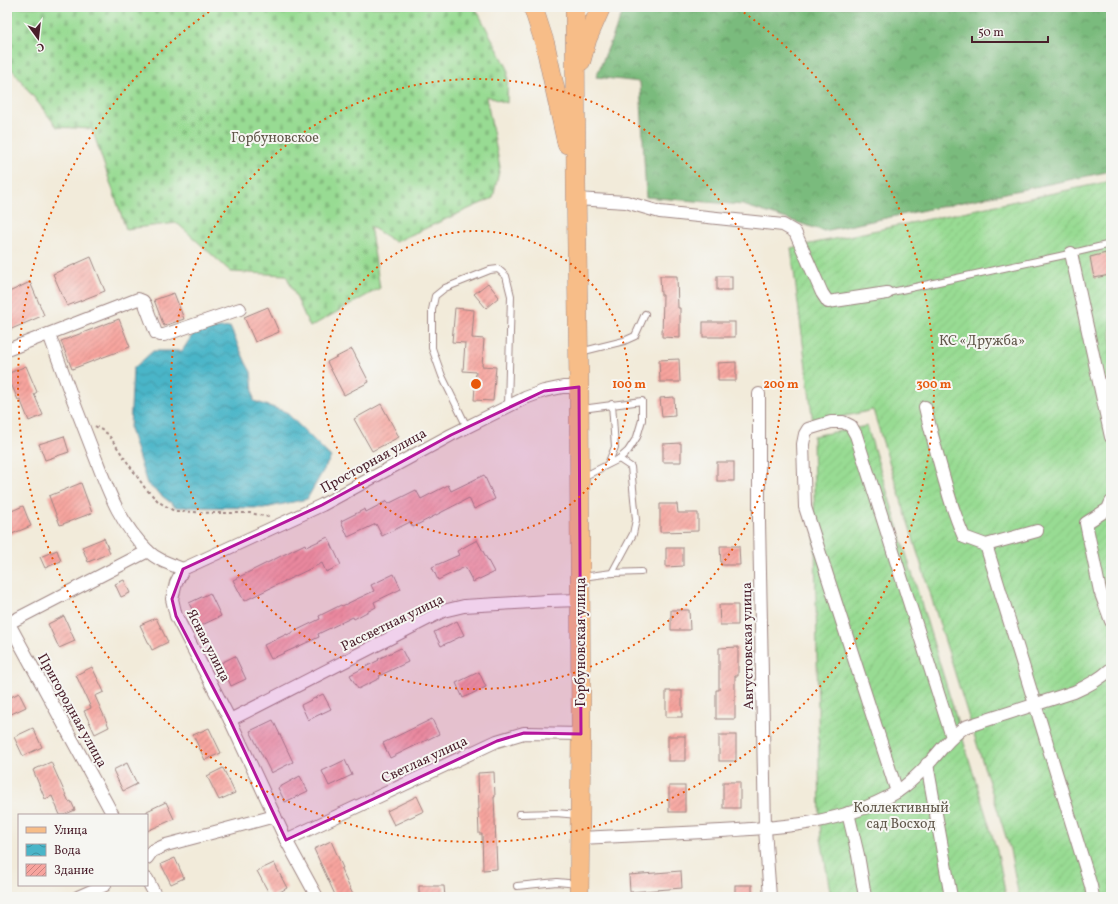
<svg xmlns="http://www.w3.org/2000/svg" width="1118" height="904" font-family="Vollkorn,serif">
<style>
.forest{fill:url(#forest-crowns);stroke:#626d54}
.cemetery{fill:url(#cemetery-stones);stroke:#717d5f}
.garden{fill:url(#garden-furrows);stroke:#717d5f}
.water{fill:url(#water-waves);stroke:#4a6a7a}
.building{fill:url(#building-hatch)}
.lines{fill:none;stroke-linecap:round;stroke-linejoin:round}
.service-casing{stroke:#9e8582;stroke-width:8}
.minor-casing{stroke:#9e8582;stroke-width:14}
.primary-casing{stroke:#9e8582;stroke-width:20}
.path{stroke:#9e8582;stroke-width:2;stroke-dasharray:3 3;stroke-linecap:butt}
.service{stroke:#fff;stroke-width:6}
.minor{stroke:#fff;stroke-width:12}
.primary{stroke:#f7bd88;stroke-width:19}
.marked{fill:#b5179e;fill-opacity:0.2;stroke:#b5179e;stroke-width:3;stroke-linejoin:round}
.ring{fill:none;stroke:#e8590c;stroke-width:2;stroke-dasharray:2 4}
.labels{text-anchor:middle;stroke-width:4;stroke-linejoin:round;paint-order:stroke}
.park-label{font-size:14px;fill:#61574a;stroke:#f6f6f2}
.street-label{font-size:14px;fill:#4a1f2b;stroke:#f6f6f2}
.centre{fill:#e8590c;stroke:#f6f6f2;stroke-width:2}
.ring-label{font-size:12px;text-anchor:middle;font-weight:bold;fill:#e8590c;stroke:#f6f6f2;stroke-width:4;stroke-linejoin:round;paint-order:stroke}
</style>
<defs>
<pattern id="forest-crowns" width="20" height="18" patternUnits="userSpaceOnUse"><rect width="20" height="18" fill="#7abb7d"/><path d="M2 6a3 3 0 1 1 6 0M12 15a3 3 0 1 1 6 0" fill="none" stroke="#669767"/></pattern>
<pattern id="cemetery-stones" width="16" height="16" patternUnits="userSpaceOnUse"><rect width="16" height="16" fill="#98db93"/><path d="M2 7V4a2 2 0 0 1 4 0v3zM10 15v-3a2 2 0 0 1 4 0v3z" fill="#84bc7f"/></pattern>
<pattern id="garden-furrows" width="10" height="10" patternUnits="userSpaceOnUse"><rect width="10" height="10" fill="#98db93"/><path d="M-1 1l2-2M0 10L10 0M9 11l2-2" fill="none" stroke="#84bc7f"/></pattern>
<pattern id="water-waves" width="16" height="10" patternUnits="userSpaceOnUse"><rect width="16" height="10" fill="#4ab5c8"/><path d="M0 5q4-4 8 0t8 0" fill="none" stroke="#4093a3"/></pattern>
<pattern id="building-hatch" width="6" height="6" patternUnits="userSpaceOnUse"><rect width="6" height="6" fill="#f7a49e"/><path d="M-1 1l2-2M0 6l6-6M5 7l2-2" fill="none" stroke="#ca8581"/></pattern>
</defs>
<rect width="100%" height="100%" fill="#f6f6f2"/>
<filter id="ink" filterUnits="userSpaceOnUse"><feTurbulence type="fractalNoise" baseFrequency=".025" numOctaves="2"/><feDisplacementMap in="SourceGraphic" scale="8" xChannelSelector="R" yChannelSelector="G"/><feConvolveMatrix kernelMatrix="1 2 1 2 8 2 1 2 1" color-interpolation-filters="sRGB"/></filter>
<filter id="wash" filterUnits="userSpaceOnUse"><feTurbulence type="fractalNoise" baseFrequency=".012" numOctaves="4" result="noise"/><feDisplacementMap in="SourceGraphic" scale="16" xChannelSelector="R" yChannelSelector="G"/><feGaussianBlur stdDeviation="0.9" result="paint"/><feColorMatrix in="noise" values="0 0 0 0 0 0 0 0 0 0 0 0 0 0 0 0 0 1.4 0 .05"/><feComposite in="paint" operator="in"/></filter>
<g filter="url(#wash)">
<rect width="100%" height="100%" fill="#f2ebda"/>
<polygon class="forest" points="625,7 1111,7 1111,171 824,231 743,205 646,197 640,82 596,77"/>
<polygon class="cemetery" points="7,7 475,7 508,69 507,103 486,96 500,167 493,198 395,242 370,226 380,288 310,327 286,275 231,272 177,223 126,229 92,129 57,127 7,63"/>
<g class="garden">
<polygon points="1111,181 1111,897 1019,897 1010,850 873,410 813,423 791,248"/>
<polygon points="867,426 998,854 1006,897 831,897 821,838 820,821 813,436"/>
</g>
<polygon class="water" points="230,327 246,363 251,372 254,401 286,412 331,457 307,499 265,508 176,507 147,484 130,429 133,369 153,351 182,351 195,331"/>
<g id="blocks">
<g class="building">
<polygon points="1106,253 1110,275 1094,278 1090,257"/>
<polygon points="91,257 105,291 67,306 53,274"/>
<polygon points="660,276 677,276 678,308 680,308 680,338 662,337 663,295 661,295"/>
<rect x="717" y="276" width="15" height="14"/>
<polygon points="30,282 44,315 7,331 7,293"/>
<polygon points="488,283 499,297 486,308 474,294"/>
<polygon points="174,293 184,319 164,326 154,300"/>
<polygon points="268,307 279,332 255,342 244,317"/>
<polygon points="455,308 474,310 472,338 484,339 482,366 496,367 493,401 474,400 476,372 463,371 465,343 452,342"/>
<polygon points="119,319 130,347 72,369 61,341"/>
<rect x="703" y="322" width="32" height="15"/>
<polygon points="352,349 369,382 344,395 327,362"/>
<polygon points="679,359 680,382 660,382 659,360"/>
<polygon points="736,362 736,381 718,381 718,363"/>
<polygon points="26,366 37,392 34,394 43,415 29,421 20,399 18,400 7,374"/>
<polygon points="674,397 675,416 662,417 660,398"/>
<polygon points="381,404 399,437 372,451 354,419"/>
<polygon points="64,436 69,452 45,460 39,444"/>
<polygon points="681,443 681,462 663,462 663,444"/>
<rect x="717" y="462" width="17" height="19"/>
<polygon points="484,475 495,499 474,509 469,498 413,527 410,522 382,536 376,524 348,537 341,521 365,509 366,512 387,501 388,504 416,490 421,499 448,485 451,491"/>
<polygon points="81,483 92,513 60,525 49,496"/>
<polygon points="660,504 677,504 678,513 698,513 698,531 660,532"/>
<polygon points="23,506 31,526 7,536 7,513"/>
<polygon points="328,537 341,565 326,572 322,563 244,601 233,580 305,544 306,547"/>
<polygon points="104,538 110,553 88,562 82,547"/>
<polygon points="477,540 494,572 473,582 465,567 438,580 432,567 459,555 457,551"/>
<polygon points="720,546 739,546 740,565 721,565"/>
<polygon points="666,548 683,548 683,566 666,567"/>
<polygon points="57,550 61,561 45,568 40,557"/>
<polygon points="394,574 401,589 374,602 376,607 354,619 353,617 318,634 319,637 271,659 264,645 287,634 287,635 320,619 319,616 341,605 342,606 374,591 371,585"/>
<polygon points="124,580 130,593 121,597 115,584"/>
<polygon points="210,593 221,616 200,626 189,603"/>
<polygon points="719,605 738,605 738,625 720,625"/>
<polygon points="671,610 689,610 690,630 671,630"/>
<polygon points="64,616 75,641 59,648 48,624"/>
<polygon points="156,618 168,642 152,650 140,625"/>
<polygon points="457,621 464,635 441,646 434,632"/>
<polygon points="738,647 738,676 735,676 735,719 716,719 716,690 719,690 719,648"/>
<polygon points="401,648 408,662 379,676 380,678 358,689 350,675 379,660 378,659"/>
<polygon points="235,656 246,679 231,686 221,663"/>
<polygon points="92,667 104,692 95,696 109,727 95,734 84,711 91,708 76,675"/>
<polygon points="479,672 486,687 463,698 456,683"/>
<rect x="666" y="691" width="16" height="26"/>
<polygon points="19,693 26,707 7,716 7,699"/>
<polygon points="323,694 331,709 308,720 301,705"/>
<polygon points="432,719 439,734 390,758 383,743"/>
<polygon points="273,720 293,762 271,773 250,731"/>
<polygon points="33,728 42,747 23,756 14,737"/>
<polygon points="209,728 221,753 205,760 193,735"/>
<rect x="719" y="735" width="17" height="26"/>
<rect x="668" y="736" width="17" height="25"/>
<polygon points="345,760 352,775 329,786 322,771"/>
<polygon points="51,762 69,802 71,801 75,810 64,815 60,815 52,796 45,799 33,770"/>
<polygon points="127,763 137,784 123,791 113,770"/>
<polygon points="223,768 235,793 219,800 207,776"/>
<polygon points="494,772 495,797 494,797 497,869 483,870 482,834 479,834 478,809 479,809 478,773"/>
<polygon points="300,776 308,791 285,802 278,788"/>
<rect x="723" y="782" width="17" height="26"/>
<rect x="669" y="786" width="16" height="26"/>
<polygon points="417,796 424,811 394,825 387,811"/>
<polygon points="166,802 174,819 147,831 147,811"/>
<polygon points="331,841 343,868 341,869 354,897 336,897 314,849"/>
<polygon points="175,858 184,878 171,884 161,864"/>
<polygon points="274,863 287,888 271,897 257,871"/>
<polygon points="681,871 682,888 630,892 629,875"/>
<rect x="735" y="885" width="17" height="12"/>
<polygon points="419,886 444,886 445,897 419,897"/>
</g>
</g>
</g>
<g filter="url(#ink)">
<use href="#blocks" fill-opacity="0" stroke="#9e8582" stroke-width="1"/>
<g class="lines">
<g class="service-casing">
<g id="service">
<polyline points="887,293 1060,256 1111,244"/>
<polyline points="580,352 624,341 635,336 645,314"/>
<polyline points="582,409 642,401 642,420 637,437 628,451 619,459 583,477"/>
<polyline points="467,427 442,376 432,348 432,310 435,296 445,288 490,270 498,269 506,276 511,296 508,406"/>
<polyline points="608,464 615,447 612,404"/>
<polyline points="612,573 633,534 636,520 631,467 619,459"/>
<polyline points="582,577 612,573 641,572"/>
<polyline points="519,814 556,813 578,815"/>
<polyline points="517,886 557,882 578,884"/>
</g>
</g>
<g class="minor-casing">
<g id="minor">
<polyline points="576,199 626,202 660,212 783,225 795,232 822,293 828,302 887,293"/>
<polyline points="1071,253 1111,437"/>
<path d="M49,334C63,374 78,414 94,454C108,490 119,523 148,551C157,560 170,564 183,569L176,583L172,599L176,616L230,720L286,840L317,897"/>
<polyline points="7,350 138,299 143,301 145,304 156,333 160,335 164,335 240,309"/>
<polyline points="759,394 759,522 765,829 770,897"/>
<path d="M925,407C931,433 938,457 945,482C950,500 956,519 964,537L986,545L1037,531"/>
<polyline points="1111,502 1108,509 1086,523 1100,591 1111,621"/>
<polyline points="986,545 1091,886 1093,897"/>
<polyline points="183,569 322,505 451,435 525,398 544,391 563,387 579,387"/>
<polyline points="7,620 113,815"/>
<polyline points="7,624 148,551"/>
<polyline points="230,720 443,611 464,606 548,601 580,600"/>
<polyline points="927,764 951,897"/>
<polyline points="897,792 805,507 803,444 805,434 808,429 831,422 843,422 851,426 856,435 952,737"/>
<polyline points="848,813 858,855 865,897"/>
<path d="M580,838C621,836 663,834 704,832C768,828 838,827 895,793C913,782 929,764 943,747C950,739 956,733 965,727L1074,692C1088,686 1100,679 1111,669"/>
<polyline points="286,840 497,741 524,733 581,734"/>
<polyline points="147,858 152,851 166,845 275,816"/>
<polyline points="147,879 156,897"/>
<polyline points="78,897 105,885"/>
</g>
</g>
<g class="primary-casing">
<g id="primary">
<polyline points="533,7 545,44 567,144"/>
<polyline points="575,7 576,183 579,387 581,734 579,897"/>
<polyline points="581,61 587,39 601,7"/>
</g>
</g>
<polyline class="path" points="95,426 108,434 145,488 159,502 174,511 213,513 250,513 269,517"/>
<use href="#service" class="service"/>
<use href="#minor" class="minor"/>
<use href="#primary" class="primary"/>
</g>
</g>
<path class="marked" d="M579,387L581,734L524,733L497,741L286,840L230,720L176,616L172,599L183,569L322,505L451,435L544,391Z"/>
<g class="ring">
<circle cx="476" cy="384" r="153"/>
<circle cx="476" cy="384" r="305"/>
<path d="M739 9A458 458 0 1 1 213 9"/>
</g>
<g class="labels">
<g class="park-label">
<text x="275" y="142">Горбуновское</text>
<text x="982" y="345">КС «Дружба»</text>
<text x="901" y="812">Коллективный<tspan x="901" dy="16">сад Восход</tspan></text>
</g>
<g class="street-label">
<text transform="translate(373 460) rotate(-29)" y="5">Просторная улица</text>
<text transform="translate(392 622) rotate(-26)" y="5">Рассветная улица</text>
<text transform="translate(580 642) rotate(-90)" y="5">Горбуновская улица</text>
<text transform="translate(209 645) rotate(63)" y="5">Ясная улица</text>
<text transform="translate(747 646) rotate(-91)" y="5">Августовская улица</text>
<text transform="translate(73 710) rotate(61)" y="5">Пригородная улица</text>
<text transform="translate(424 759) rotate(-25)" y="5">Светлая улица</text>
</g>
</g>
<circle cx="476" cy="384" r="6" class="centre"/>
<g class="ring-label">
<text x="629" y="388">100 m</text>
<text x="781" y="388">200 m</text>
<text x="934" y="388">300 m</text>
</g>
<rect width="1118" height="904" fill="none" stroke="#f6f6f2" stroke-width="24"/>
<rect x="18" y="814" width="130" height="72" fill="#f6f6f2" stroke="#b1a0a2"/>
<rect x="26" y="827" width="20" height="6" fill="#f7bd88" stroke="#b1a0a2"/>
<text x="54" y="834" font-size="12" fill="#4a1f2b">Улица</text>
<rect x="26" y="844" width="20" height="12" fill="url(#water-waves)" stroke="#b1a0a2"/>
<text x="54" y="854" font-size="12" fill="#4a1f2b">Вода</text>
<rect x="26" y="864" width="20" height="12" fill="url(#building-hatch)" stroke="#b1a0a2"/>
<text x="54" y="874" font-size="12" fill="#4a1f2b">Здание</text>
<g transform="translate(38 38) rotate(165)" stroke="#f6f6f2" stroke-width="3" paint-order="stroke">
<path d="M0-3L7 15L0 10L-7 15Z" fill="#4a1f2b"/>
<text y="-6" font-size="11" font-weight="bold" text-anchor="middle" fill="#4a1f2b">С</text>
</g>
<path d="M972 36v6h76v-6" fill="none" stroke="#4a1f2b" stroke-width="2"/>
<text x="978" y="36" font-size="12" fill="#4a1f2b" stroke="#f6f6f2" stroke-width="3" paint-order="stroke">50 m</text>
</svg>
